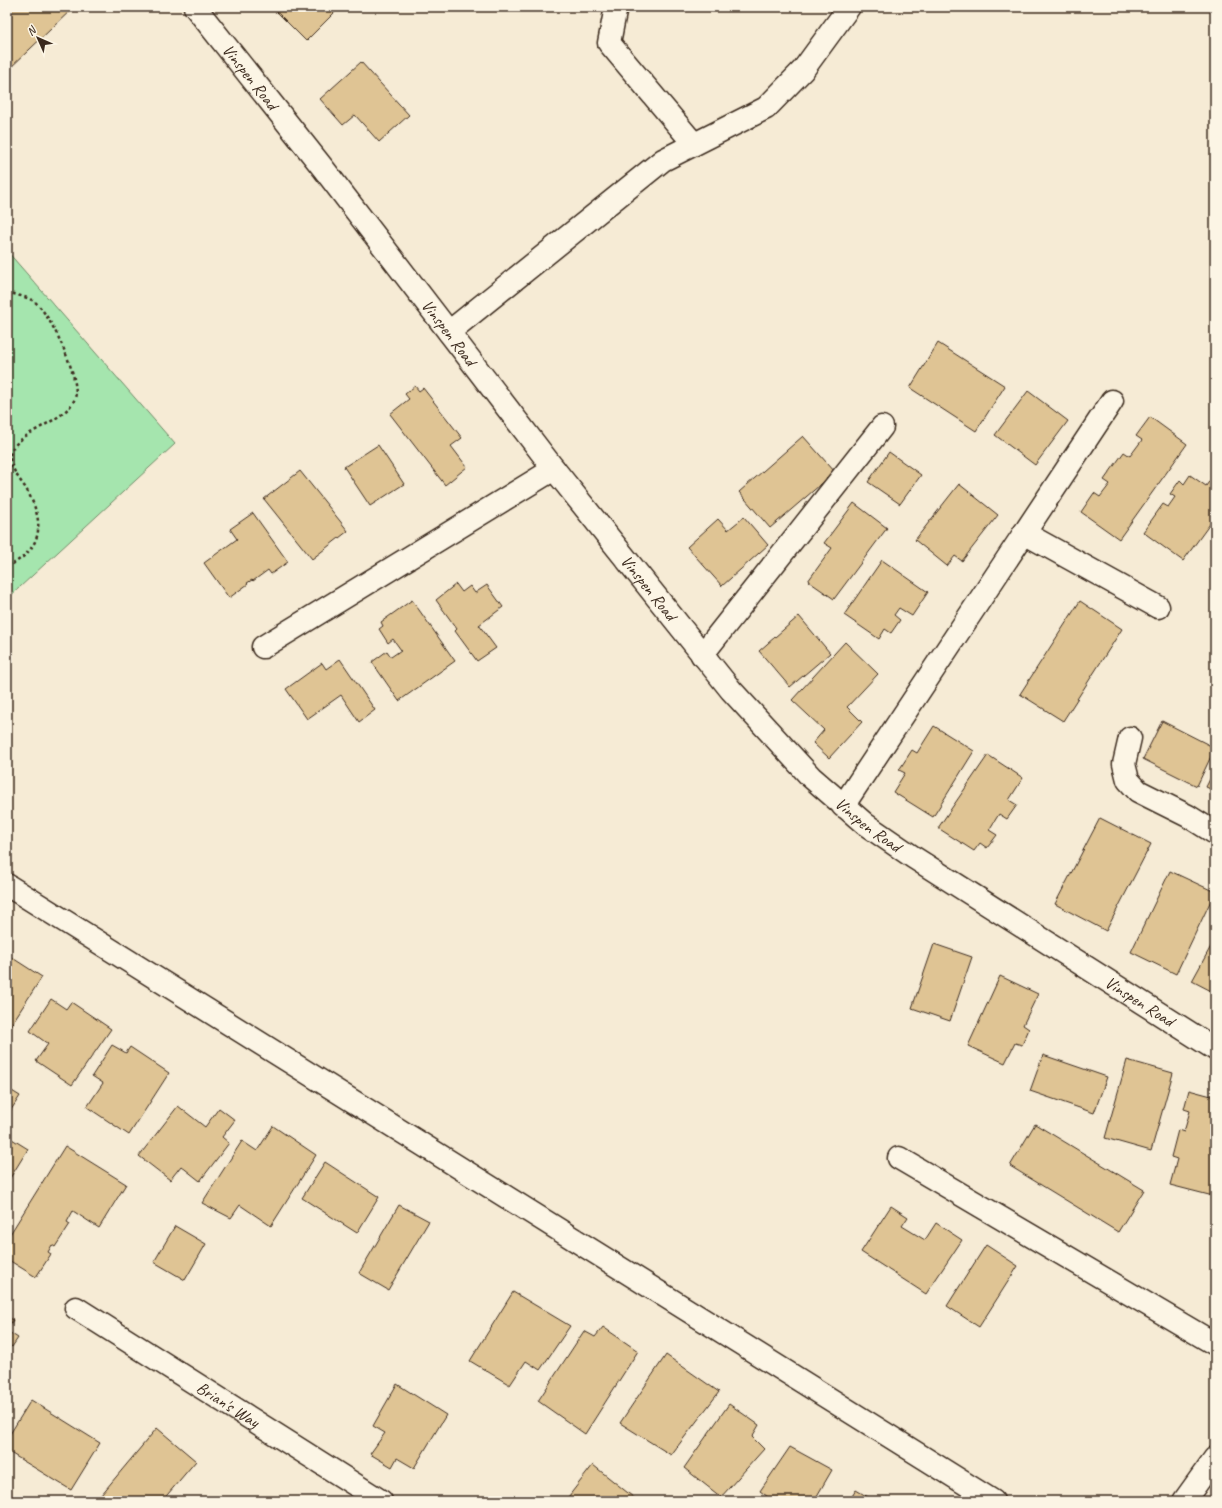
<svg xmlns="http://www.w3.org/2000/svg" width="1222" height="1508" font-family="Caveat,sans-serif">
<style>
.green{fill:#a5e5ae;stroke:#708866}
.building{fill:#dfc494;stroke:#3b2a1e}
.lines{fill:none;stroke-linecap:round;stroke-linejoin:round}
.minor-casing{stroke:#3b2a1e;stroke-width:25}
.secondary-casing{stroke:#3b2a1e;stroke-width:25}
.path{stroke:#3b2a1e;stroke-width:2.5;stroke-dasharray:3 3;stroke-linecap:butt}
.minor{stroke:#fcf5e5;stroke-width:22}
.secondary{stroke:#fcf5e5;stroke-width:22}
.labels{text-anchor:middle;stroke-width:3;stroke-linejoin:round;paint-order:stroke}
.street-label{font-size:17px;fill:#3b2a1e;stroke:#fcf5e5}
</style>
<rect width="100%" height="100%" fill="#f6ebd5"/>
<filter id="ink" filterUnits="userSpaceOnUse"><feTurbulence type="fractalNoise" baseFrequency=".025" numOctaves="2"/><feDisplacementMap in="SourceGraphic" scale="8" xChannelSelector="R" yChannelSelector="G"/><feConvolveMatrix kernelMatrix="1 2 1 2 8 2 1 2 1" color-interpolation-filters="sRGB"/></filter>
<g filter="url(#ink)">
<polygon class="green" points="7,251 175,444 7,599"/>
<g class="building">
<polygon points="7,7 74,7 7,71"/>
<polygon points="272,7 340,7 306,41"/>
<polygon points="361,62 409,115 379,142 355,115 343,125 320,99"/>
<polygon points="938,343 1005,386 976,431 910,388"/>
<polygon points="415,386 419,391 423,388 462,438 451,446 467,467 445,485 390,414 409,399 405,394"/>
<polygon points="1028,391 1068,421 1035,465 995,435"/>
<polygon points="1150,417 1187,444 1119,539 1081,512 1094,493 1100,497 1110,484 1104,480 1124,452 1130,456 1142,440 1136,436"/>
<polygon points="803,436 835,472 770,528 739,492"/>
<polygon points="378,445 404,484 370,506 344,467"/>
<polygon points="889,452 921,475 900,504 868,482"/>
<polygon points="300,471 348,531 312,559 264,499"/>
<polygon points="1215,473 1215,517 1183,561 1143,532 1163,504 1168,507 1175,497 1170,494 1180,480 1184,484 1190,475 1206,486"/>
<polygon points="959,484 998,515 962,561 955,556 947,566 915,540"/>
<polygon points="854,503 887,528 834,599 808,581 832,548 824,543"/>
<polygon points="253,513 288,562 271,574 268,570 253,581 252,580 247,583 248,584 229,598 204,563 237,539 230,529"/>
<polygon points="744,517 768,545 722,586 687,547 718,519 728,530"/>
<polygon points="882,560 928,592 912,616 899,608 894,615 900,620 891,633 885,629 879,639 844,615"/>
<polygon points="456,584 462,592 470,586 475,593 487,585 503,607 479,625 496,648 477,661 455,631 457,629 436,600"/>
<polygon points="412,600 455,661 399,701 372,662 387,651 391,657 401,650 393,639 388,643 379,629 383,626 381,622"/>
<polygon points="1080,601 1122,629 1063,721 1020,694"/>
<polygon points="799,616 830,653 790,687 759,651"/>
<polygon points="845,642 878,674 847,707 862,722 829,758 813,743 824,730 792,700"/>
<polygon points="340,659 375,710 359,722 341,695 307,719 286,689 322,663 326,669"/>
<polygon points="1162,721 1215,748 1197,786 1143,759"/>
<polygon points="934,726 974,751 933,817 893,792 905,773 899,770 912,750 917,753"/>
<polygon points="988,755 1023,778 1009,800 1017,805 1007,819 999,814 989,830 997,835 987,848 980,843 974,851 938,828"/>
<polygon points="1215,769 1215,791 1206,787"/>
<polygon points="1100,818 1151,844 1106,931 1055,904"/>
<polygon points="1170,871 1215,892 1176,974 1131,952"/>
<polygon points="1215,939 1215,993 1192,981"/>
<polygon points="934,944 972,957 950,1021 912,1008"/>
<polygon points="11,957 42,977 7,1031 7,963"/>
<polygon points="1000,976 1038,994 1023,1025 1029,1029 1022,1045 1015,1043 1005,1063 968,1046"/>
<polygon points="51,999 66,1009 71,1002 111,1029 72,1085 36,1061 48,1044 30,1031"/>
<polygon points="112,1045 126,1053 130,1047 169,1073 129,1135 87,1107 103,1083 92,1076"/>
<polygon points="1043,1055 1107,1077 1094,1113 1030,1091"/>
<polygon points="1127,1060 1173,1073 1151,1151 1105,1138"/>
<polygon points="7,1088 20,1096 7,1116"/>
<polygon points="1189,1090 1215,1097 1215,1191 1213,1196 1170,1185 1177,1159 1171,1157 1178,1130 1184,1132 1190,1111 1184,1109"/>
<polygon points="178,1106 205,1127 219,1108 235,1120 222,1137 229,1143 200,1181 181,1166 170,1180 139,1156"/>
<polygon points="1035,1124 1144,1190 1118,1232 1010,1166"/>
<polygon points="273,1126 316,1155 271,1226 240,1205 231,1218 202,1203 242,1141 257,1151"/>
<polygon points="7,1136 28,1149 7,1183"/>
<polygon points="65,1146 126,1184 99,1228 73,1211 67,1222 70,1224 55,1247 52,1245 48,1252 51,1254 36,1277 7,1259 7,1239"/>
<polygon points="325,1162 379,1197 357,1233 302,1198"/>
<polygon points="399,1205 429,1221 388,1290 359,1273"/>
<polygon points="891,1206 908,1217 902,1226 925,1240 936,1223 962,1240 926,1294 861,1252"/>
<polygon points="175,1226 206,1244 185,1280 154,1262"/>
<polygon points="986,1245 1018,1266 979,1327 947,1306"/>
<polygon points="513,1292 570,1326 540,1370 526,1361 510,1385 470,1361"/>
<polygon points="7,1316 13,1320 7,1329"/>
<polygon points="603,1327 638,1351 585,1434 538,1401 584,1331 595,1337"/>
<polygon points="7,1331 18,1338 12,1347 7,1343"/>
<polygon points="666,1355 719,1392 671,1455 620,1423"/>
<polygon points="397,1384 446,1415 414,1468 397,1458 392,1467 370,1454 385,1433 373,1426"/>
<polygon points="31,1400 100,1443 71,1490 7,1451 7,1439"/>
<polygon points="729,1404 759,1425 752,1437 764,1449 721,1497 684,1468"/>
<polygon points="157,1428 196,1461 162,1501 96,1501"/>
<polygon points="790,1447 832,1470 814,1501 766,1501 768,1497 760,1491"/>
<polygon points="593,1465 638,1501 565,1501"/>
<polygon points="856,1490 875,1501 849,1501"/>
</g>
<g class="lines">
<g class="minor-casing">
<g id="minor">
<path id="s1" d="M195,7L323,168L554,469L731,690L811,777L865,824L913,857L1215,1049"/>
<polyline points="616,7 609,43 694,144"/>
<polyline points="449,332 663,160 766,108 803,70 849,7"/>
<polyline points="1024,533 1158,607"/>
<polyline points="263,647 554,469"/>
<polyline points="702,655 882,427"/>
<polyline points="1130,738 1124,764 1128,780 1138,791 1188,816 1215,833"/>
<polyline points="843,806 1112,401"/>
<polyline points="7,885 993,1501"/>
<polyline points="899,1158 1215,1344"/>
<path id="s2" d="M76,1308L381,1501"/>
</g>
</g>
<g class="secondary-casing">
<polyline id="secondary" points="1184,1501 1215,1458"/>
</g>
<path class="path" d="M7,292C15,295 29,297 35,302C51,315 81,379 75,398C66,424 9,433 10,458C11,468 19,479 25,487C45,521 45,548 7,567"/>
<use href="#minor" class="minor"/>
<use href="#secondary" class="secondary"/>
</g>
</g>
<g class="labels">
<g class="street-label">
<text dy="6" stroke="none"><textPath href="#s1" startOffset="89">Vinspen Road</textPath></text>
<text dy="6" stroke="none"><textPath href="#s1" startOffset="413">Vinspen Road</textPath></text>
<text dy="6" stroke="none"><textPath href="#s1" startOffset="737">Vinspen Road</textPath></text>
<text dy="6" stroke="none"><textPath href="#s1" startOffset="1061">Vinspen Road</textPath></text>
<text dy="6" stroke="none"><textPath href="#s1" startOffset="1385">Vinspen Road</textPath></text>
<text dy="6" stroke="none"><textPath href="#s2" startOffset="180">Brian's Way</textPath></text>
</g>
</g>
<rect width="1222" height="1508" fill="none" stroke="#fcf5e5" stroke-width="24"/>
<rect x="12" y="12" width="1198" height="1484" fill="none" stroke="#3b2a1e" stroke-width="1.5" filter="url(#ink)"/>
<g transform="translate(38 38) rotate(315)" stroke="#fcf5e5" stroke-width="3" paint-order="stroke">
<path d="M0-3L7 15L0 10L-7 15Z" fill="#3b2a1e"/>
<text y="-6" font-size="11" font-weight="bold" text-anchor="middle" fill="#3b2a1e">N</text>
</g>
</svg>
